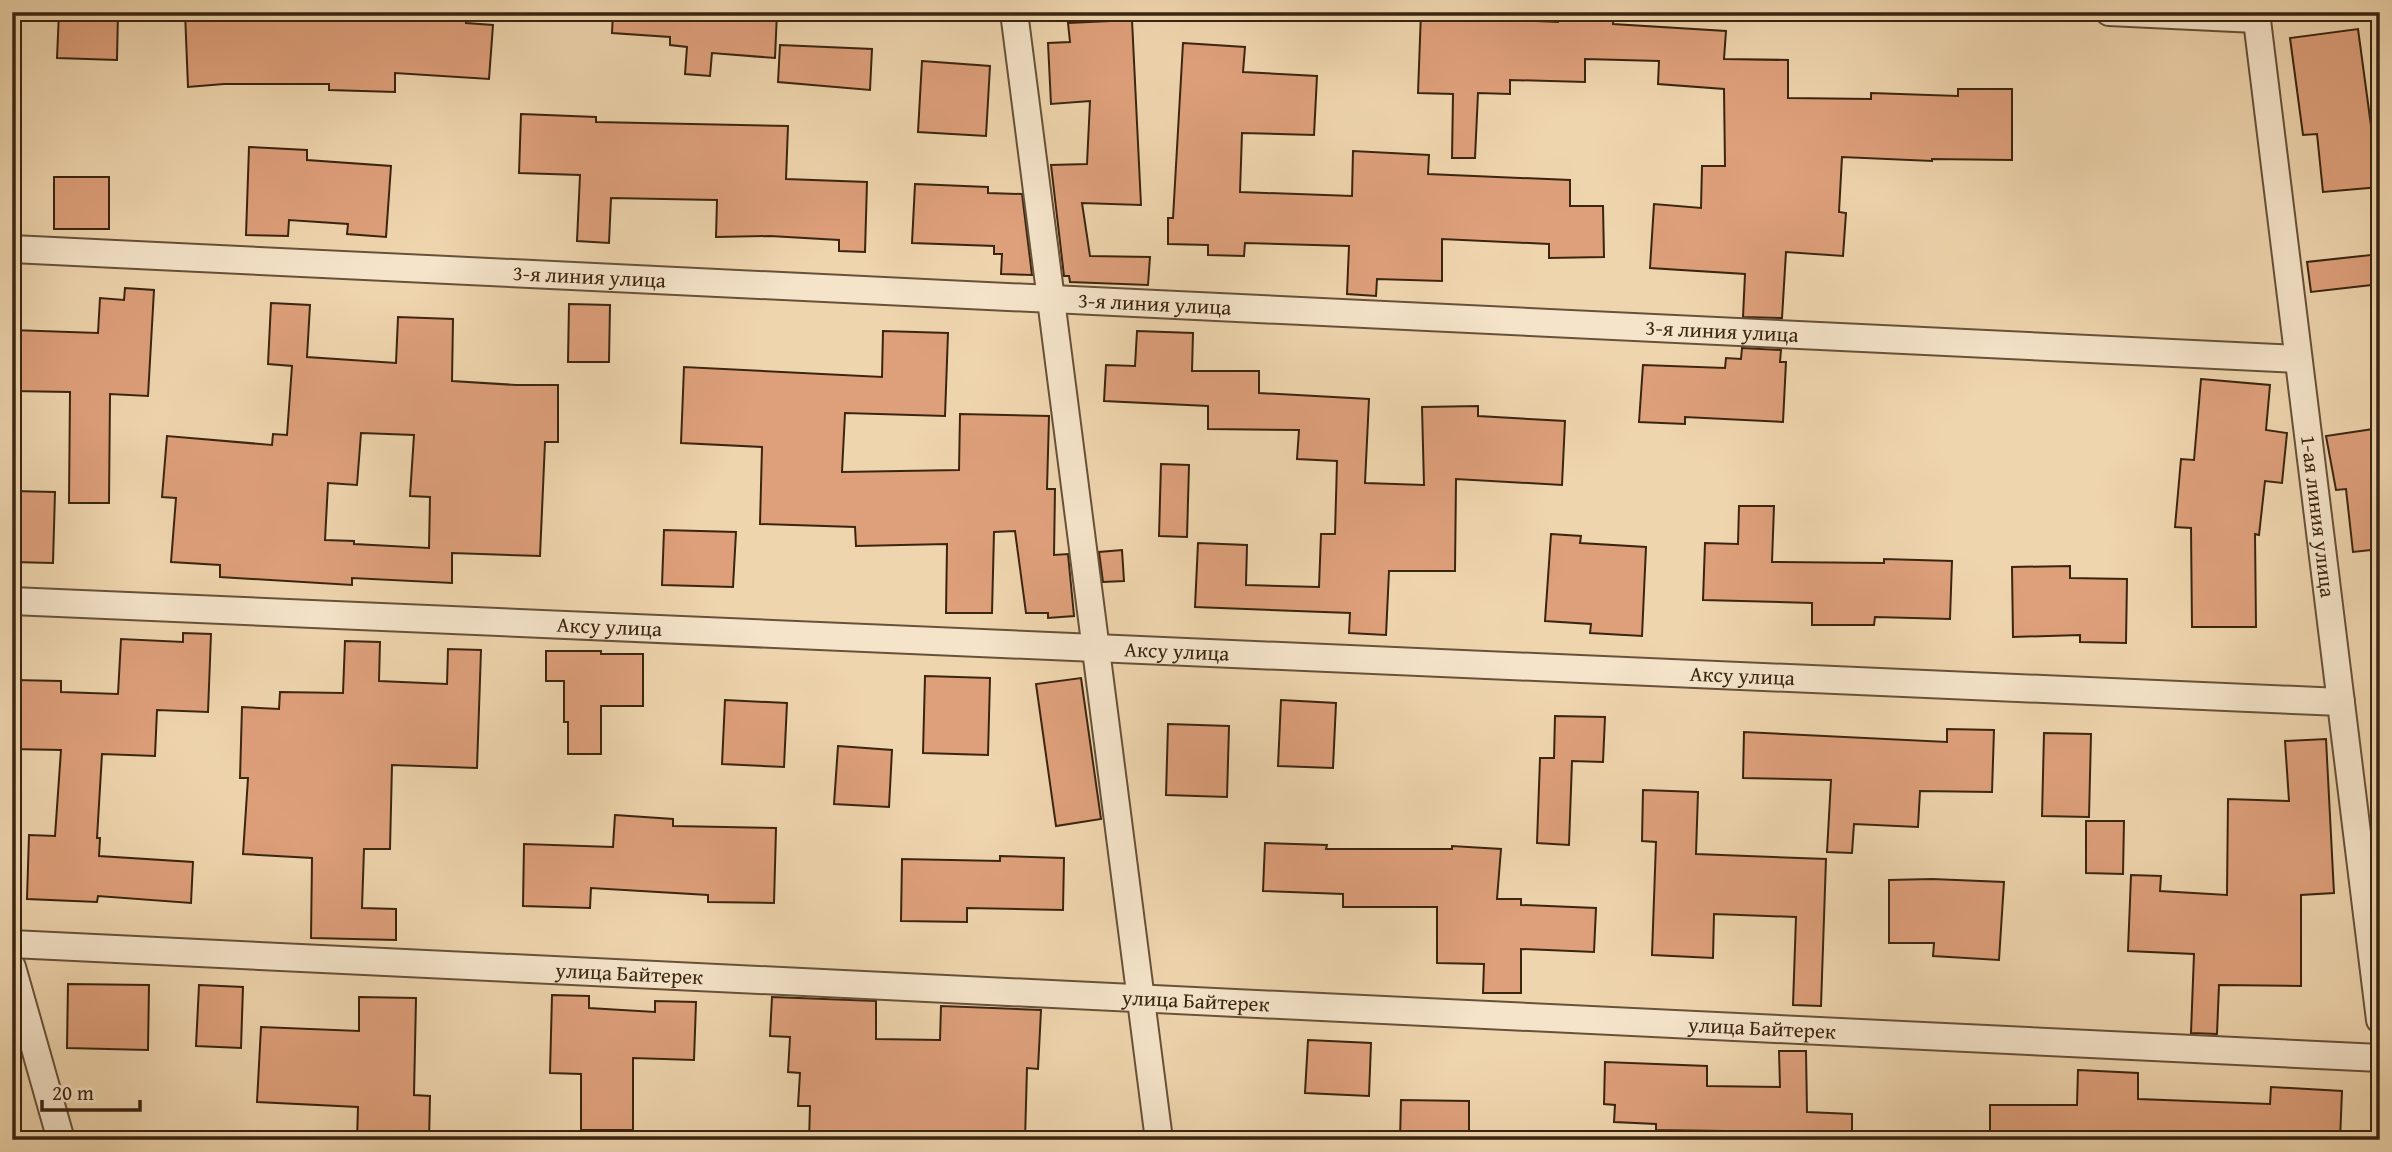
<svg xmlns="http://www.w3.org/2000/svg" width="2392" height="1152" font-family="'Gentium Book Plus',serif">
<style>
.building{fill:#dea07b;stroke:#3a2510;stroke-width:2;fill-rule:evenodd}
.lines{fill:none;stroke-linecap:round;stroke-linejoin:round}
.street-casing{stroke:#675138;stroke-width:30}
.street{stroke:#f5e4ca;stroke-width:26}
.labels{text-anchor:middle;stroke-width:7;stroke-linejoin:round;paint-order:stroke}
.street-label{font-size:21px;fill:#3a2510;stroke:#f5e4ca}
</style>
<rect width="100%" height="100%" fill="#efd5ae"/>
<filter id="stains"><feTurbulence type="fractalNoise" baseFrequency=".00286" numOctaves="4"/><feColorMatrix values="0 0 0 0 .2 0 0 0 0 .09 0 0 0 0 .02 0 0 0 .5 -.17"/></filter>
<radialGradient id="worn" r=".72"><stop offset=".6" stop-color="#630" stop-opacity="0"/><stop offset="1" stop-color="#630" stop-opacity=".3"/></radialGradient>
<g class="building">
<polygon points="59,12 118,12 117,60 57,58"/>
<polygon points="185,12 222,12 222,16 330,16 330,12 466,12 466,23 493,25 489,79 395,73 395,92 329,90 329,84 224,84 188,87"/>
<polygon points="613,12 777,12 775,58 712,53 710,76 685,74 687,47 670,45 670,37 612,33"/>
<polygon points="1421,12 1484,12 1484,19 1558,22 1559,17 1587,19 1587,12 1614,12 1613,24 1726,31 1724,59 1788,60 1788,98 1871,99 1871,93 1958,96 1958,89 2012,89 2012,160 1932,159 1932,161 1842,157 1839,212 1846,213 1843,256 1786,252 1782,318 1743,317 1745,274 1650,268 1654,204 1701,208 1702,166 1725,166 1724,89 1658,84 1659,61 1585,59 1585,82 1510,80 1510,94 1478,93 1475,158 1452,158 1453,94 1418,93"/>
<polygon points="1132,20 1141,205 1082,203 1090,256 1150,257 1148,285 1070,282 1069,276 1064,276 1051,165 1087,164 1090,101 1051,104 1048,43 1070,42 1068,23"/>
<polygon points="2358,29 2372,133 2378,132 2380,187 2323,192 2317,134 2303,135 2290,38"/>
<polygon points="1183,43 1245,47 1243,72 1317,76 1314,135 1242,133 1240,192 1352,196 1353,151 1429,155 1428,174 1570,180 1570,206 1603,206 1604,257 1549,258 1549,244 1442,239 1442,281 1377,279 1376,296 1347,294 1349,246 1245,243 1244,256 1208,255 1208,245 1168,244 1168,218 1173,218"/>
<polygon points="780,45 872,49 870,90 778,82"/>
<polygon points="922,61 990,66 986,136 918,132"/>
<polygon points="521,114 596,117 596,122 788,126 786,179 867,182 865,252 839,251 839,240 770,236 716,237 717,200 611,198 609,243 577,241 580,175 519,173"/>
<polygon points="249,147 307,150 307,160 391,166 386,237 347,234 348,224 289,220 288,236 246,235"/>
<rect x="54" y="177" width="55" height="52"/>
<polygon points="915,184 988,187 988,193 1022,194 1032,275 1001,274 1002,254 994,254 994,246 912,243"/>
<polygon points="2380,254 2380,284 2311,292 2307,262"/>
<polygon points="125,288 154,290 148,396 110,394 109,503 69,503 70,392 12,391 12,330 98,333 100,298 124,300"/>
<path d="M271,303L310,305L307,357L396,363L398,317L453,319L452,381L516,385H558V442H545L540,556L452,553V583L352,578V585L220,577V565L171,562L176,498L162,497L167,436L272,445L273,434L287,435L292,366L268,364ZM361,433L414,435L410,496L430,497L429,548L354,544V541L325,540L328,483L357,485Z"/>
<polygon points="569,304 610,305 609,362 568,362"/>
<polygon points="883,331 948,333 945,416 845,413 842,472 959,470 960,414 1049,416 1047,489 1055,489 1054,555 1068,554 1074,616 1048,618 1048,613 1026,613 1015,531 994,532 992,613 946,613 947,544 856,546 855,527 760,524 762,447 681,443 684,367 882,377"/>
<polygon points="1137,331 1193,333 1192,371 1259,371 1259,393 1369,399 1365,483 1424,485 1422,407 1478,406 1478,416 1565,421 1562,485 1456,479 1455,571 1389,571 1386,635 1349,633 1350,613 1195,607 1198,543 1247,545 1246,585 1319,587 1321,534 1335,534 1337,461 1297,459 1299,430 1208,429 1208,406 1104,401 1106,365 1135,366"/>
<polygon points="1742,348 1781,350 1780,362 1786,362 1783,422 1685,417 1685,424 1639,422 1643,365 1725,368 1726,358 1741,359"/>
<polygon points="2201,379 2270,385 2266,430 2287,433 2282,483 2265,481 2259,535 2255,534 2256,627 2192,627 2191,528 2175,527 2181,459 2194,460"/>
<polygon points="2380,428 2380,549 2353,552 2346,489 2336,490 2326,436"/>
<polygon points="1161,464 1189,465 1187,537 1159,536"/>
<polygon points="12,491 55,492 53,563 12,562"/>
<polygon points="1739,506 1774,506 1772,562 1884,563 1884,559 1952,561 1950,619 1875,617 1874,625 1812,625 1812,603 1703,600 1705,543 1738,544"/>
<polygon points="664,530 736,532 733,587 662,585"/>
<polygon points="1551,534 1581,536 1580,543 1646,547 1642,636 1590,633 1591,624 1545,621"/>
<polygon points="1122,550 1124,581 1103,582 1099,552"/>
<polygon points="2070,566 2070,578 2127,579 2126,643 2080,642 2080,635 2013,637 2012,567"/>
<polygon points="183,633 211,634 208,712 157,710 155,756 102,754 97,838 100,838 99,856 193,862 191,903 98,896 97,902 27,899 29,835 55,836 61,750 12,749 14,680 61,681 61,692 118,694 121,639 183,642"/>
<polygon points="345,641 380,642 379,681 447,684 448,649 481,650 477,768 392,765 390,849 364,849 362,908 396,909 396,940 311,938 312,858 243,854 248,778 240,778 242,707 279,709 280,692 343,693"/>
<polygon points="546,651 601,651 601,654 643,654 643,706 601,706 601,754 568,754 568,722 564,722 564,681 546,681"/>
<polygon points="925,676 990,678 988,755 923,753"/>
<polygon points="1081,678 1101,819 1056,826 1036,684"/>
<polygon points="725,700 787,703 784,767 722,764"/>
<polygon points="1281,700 1336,703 1333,768 1278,766"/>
<polygon points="1555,716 1605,717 1603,762 1572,761 1569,845 1537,843 1540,758 1554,758"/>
<polygon points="1168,724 1229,726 1227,797 1166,795"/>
<polygon points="1947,729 1994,730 1992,792 1920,791 1918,827 1854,824 1852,853 1827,852 1831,780 1743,778 1744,732 1947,742"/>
<polygon points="2044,733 2091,734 2089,817 2042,816"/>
<polygon points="2326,739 2334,893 2301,895 2301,986 2219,985 2217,1034 2191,1033 2194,954 2128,951 2131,875 2161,876 2160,891 2227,895 2228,799 2289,801 2285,741"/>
<polygon points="838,746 892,750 889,807 834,804"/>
<polygon points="1643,790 1698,792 1696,854 1826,859 1821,1006 1793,1005 1796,917 1714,914 1713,958 1652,955 1656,842 1642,841"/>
<polygon points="615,815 673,819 673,826 776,828 774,903 708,902 708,895 591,888 590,908 523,906 524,844 613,847"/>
<polygon points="2086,821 2124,821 2123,874 2086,873"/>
<polygon points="1265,843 1327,845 1326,849 1452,849 1452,846 1501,849 1497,899 1521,899 1521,905 1596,908 1594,952 1521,949 1521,993 1483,993 1484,964 1437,963 1437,907 1343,907 1343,894 1263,891"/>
<polygon points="1000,856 1064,858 1063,910 967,908 967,922 901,921 902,859 1000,861"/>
<polygon points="1932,879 2004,882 1999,960 1933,956 1934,943 1889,943 1889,880"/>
<polygon points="68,984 149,985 148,1050 67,1048"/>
<polygon points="199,985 243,987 241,1048 196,1046"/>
<polygon points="552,995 589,996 589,1008 655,1012 655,1001 696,1002 694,1060 633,1058 633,1130 581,1130 581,1074 550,1073"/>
<polygon points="359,997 416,998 414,1095 430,1096 429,1140 357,1140 358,1107 257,1102 261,1027 359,1031"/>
<polygon points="772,997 876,1001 876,1039 940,1040 941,1006 1041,1010 1038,1069 1027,1068 1025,1140 968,1140 968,1133 837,1131 837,1140 809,1140 810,1106 798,1106 800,1073 788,1072 790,1037 770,1036"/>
<polygon points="1308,1040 1371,1043 1369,1096 1305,1093"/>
<polygon points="1779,1051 1806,1051 1807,1112 1852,1114 1852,1140 1801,1140 1802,1132 1656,1130 1656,1124 1614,1122 1615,1105 1604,1104 1605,1062 1707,1066 1707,1086 1780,1087"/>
<polygon points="2078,1070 2138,1073 2138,1099 2270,1104 2271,1087 2342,1091 2340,1140 2232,1135 2232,1140 1990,1140 1990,1105 2077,1105"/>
<polygon points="1401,1100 1469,1101 1469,1140 1400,1140"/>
</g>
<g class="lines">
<g class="street-casing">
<g id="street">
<polyline points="1014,12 1159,1140"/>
<polyline points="2109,12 2256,19"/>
<path id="s1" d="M2256,12L2380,1020"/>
<path id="s2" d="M12,249L2298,359"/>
<path id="s3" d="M12,601L2341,702"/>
<path id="s4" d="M12,944L2380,1058"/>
<polyline points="12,967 61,1140"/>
</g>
</g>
<use href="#street" class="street"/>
</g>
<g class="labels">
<g class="street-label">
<text dy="7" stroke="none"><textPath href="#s2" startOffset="578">3-я линия улица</textPath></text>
<text dy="7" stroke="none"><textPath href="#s2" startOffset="1144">3-я линия улица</textPath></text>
<text dy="7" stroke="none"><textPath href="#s2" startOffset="1712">3-я линия улица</textPath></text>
<text dy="7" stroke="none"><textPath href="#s1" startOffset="508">1-ая линия улица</textPath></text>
<text dy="7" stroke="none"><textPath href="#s3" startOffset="598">Аксу улица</textPath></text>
<text dy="7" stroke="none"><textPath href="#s3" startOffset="1166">Аксу улица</textPath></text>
<text dy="7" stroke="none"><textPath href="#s3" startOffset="1732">Аксу улица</textPath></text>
<text dy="7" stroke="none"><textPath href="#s4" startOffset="618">улица Байтерек</textPath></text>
<text dy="7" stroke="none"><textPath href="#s4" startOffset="1185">улица Байтерек</textPath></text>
<text dy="7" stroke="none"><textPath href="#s4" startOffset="1752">улица Байтерек</textPath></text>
</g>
</g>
<rect width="2392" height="1152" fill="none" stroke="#efd5ae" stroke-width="42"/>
<rect x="14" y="14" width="2364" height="1124" fill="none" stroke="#3a2510" stroke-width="3.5"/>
<rect x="21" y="21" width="2350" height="1110" fill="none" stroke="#3a2510" stroke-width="2"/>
<path d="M42 1100v10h98v-10" fill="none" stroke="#3a2510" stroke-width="3.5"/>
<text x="52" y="1100" font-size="21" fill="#3a2510" stroke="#f5e4ca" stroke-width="5" paint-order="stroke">20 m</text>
<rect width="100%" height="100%" filter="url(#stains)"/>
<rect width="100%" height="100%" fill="url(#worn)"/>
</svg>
